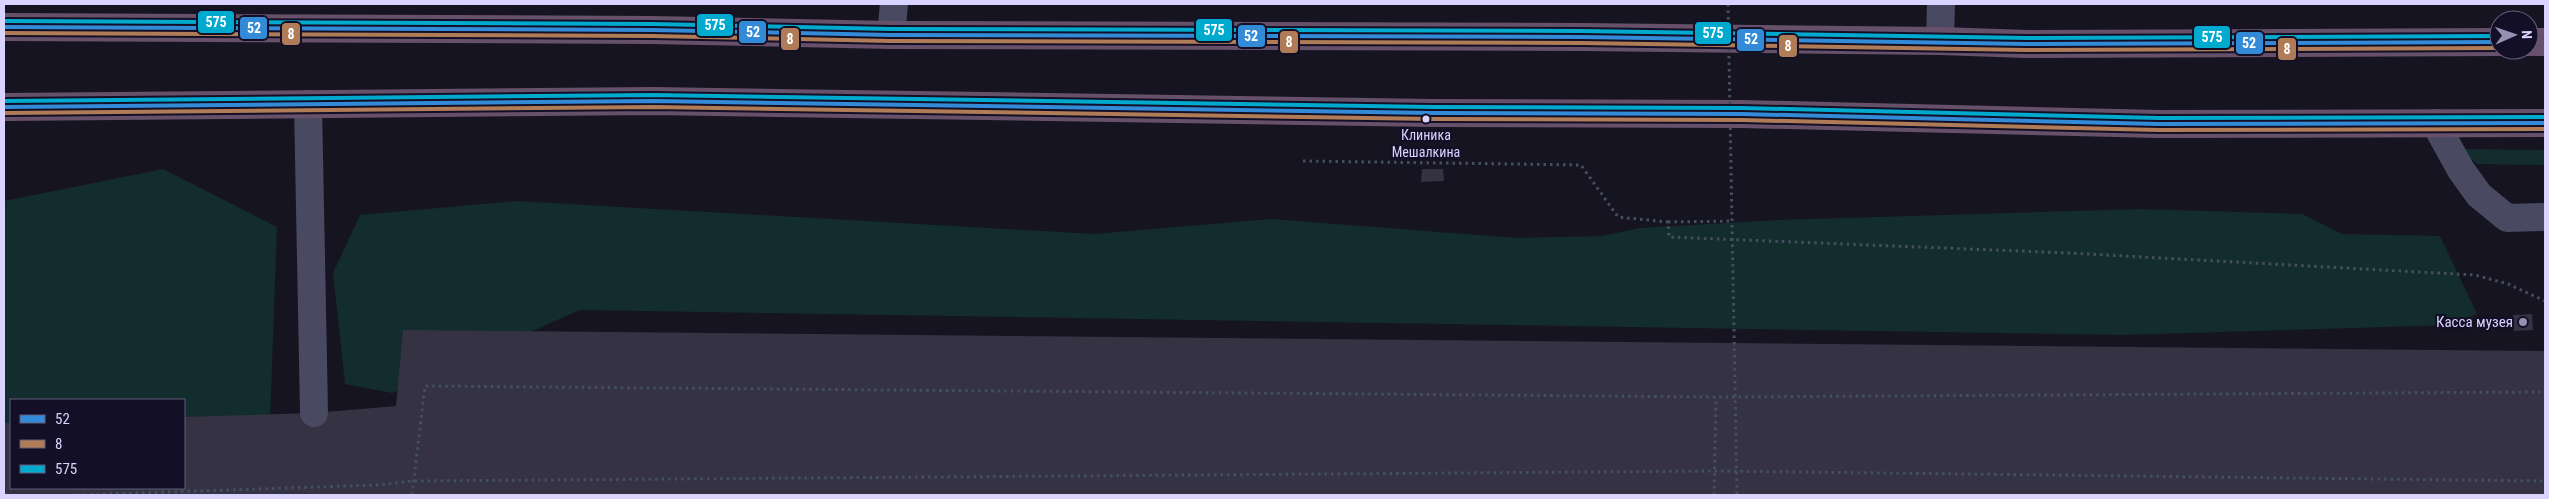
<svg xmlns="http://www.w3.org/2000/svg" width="2549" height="499" font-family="'Roboto Condensed',sans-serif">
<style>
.green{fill:#132c2d}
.building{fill:#343243}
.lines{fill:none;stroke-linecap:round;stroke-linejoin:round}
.path{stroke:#44505f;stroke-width:3;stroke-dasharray:2.5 4;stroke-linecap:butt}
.minor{stroke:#4a4962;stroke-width:28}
.highway{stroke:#67516a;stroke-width:28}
.path-bridge{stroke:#44505f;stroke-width:3;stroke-dasharray:2.5 4;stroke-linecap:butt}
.bus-1-casing{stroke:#130f26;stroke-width:8}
.bus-2-casing{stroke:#130f26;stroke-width:8}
.bus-3-casing{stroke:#130f26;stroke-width:8}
.bus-1{stroke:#338bd7;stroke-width:4}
.bus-2{stroke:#b07c57;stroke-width:4}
.bus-3{stroke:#00a9ce;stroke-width:4}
.bus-dot{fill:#d9d4ff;stroke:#130f26;stroke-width:2}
.poi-dot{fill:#9591b1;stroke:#130f26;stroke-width:2}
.labels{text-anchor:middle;stroke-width:4.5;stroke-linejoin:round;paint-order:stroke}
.bus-label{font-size:14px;fill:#d9d4ff;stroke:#130f26}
.poi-label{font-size:15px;fill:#d9d4ff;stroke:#130f26;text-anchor:end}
.line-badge{stroke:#130f26;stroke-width:2}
.badge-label{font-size:14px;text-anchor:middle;font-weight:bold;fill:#fff}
</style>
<rect width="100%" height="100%" fill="#161421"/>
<g class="green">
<polygon points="2459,149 2545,150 2545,165 2477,164"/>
<polygon points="163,169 277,227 269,450 184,450 184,400 11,400 11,452 4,452 4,201"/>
<polygon points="517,201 1094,234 1271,219 1516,238 1602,236 1640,228 1778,220 2140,209 2302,214 2342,234 2440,236 2477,314 2452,325 2122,335 580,310 392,393 345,384 333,273 360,215"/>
</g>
<g class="building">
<polygon points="1422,169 1443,169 1444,181 1421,182"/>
<polygon points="2532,314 2533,330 2514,331 2513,315"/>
<polygon points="403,330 2545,351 2545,495 4,495 4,423 11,423 11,488 184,488 184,417 314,413 396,406"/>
</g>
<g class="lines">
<g class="path">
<polyline points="1303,161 1581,165 1618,217 1668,222 1669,237 2069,253 2475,275 2508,284 2545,301"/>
<polyline points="1668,222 1732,221"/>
<polyline points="77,495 377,485 413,481 1715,471 2545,481"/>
<polyline points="412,495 425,386 1716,397 2545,392"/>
<polyline points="1714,495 1716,397"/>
</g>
<g class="minor">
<polyline points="891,35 894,4"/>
<polyline points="1940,41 1941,4"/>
<polyline points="308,104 314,413"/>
<polyline points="2435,123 2461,170 2479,195 2507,218 2545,217"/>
</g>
<g class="highway">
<polyline points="4,27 652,30 891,35 1581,37 1940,41 2027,44 2499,42"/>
<polyline points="2529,42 2545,42"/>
<polyline points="4,107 654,101 1433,113 1742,114 2159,124 2545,123"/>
</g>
<polyline class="path-bridge" points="1728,4 1737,495"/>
<g class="bus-1-casing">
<g id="bus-1">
<polyline points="4,27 652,30 891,35 1581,37 2027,44 2499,42"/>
<polyline points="4,107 654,101 1433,113 1742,114 2159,124 2545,123"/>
</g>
</g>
<g class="bus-2-casing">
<g id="bus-2">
<polyline points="4,33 652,36 891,41 1581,43 2027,50 2499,48"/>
<polyline points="4,113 654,107 1433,119 1742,120 2159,130 2545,129"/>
</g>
</g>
<g class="bus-3-casing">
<g id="bus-3">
<polyline points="4,21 652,24 891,29 1581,31 2027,38 2499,36"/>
<polyline points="4,101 654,95 1433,107 1742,108 2159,118 2545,117"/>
</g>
</g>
<use href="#bus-1" class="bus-1"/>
<use href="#bus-2" class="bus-2"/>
<use href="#bus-3" class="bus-3"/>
</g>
<circle class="bus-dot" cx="1426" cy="119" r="4.5"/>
<circle class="poi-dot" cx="2523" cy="322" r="5"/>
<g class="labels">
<g class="bus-label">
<text x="1426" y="140">Клиника<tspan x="1426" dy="17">Мешалкина</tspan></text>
</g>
<g class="poi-label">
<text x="2513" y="327">Касса музея</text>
</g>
</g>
<g class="line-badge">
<rect x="197" y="10" width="38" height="24" rx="5" fill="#00a9ce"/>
<rect x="696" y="13" width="38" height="24" rx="5" fill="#00a9ce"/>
<rect x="239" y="16" width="29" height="24" rx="5" fill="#338bd7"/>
<rect x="1195" y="18" width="38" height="24" rx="5" fill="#00a9ce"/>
<rect x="738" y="20" width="29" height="24" rx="5" fill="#338bd7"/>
<rect x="1694" y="21" width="38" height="24" rx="5" fill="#00a9ce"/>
<rect x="281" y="22" width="20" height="24" rx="5" fill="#b07c57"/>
<rect x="1237" y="24" width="29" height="24" rx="5" fill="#338bd7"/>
<rect x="2193" y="25" width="38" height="24" rx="5" fill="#00a9ce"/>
<rect x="780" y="27" width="20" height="24" rx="5" fill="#b07c57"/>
<rect x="1736" y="28" width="29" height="24" rx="5" fill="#338bd7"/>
<rect x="1279" y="30" width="20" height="24" rx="5" fill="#b07c57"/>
<rect x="2235" y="31" width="29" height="24" rx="5" fill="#338bd7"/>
<rect x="1778" y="34" width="20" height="24" rx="5" fill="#b07c57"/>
<rect x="2277" y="37" width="20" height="24" rx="5" fill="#b07c57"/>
</g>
<g class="badge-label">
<text x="216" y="27">575</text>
<text x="715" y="30">575</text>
<text x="254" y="33">52</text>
<text x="1214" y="35">575</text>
<text x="753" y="37">52</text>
<text x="1713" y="38">575</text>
<text x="291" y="39">8</text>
<text x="1251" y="41">52</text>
<text x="2212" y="42">575</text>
<text x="790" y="44">8</text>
<text x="1751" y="44">52</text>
<text x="1289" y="47">8</text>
<text x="2249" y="48">52</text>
<text x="1788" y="51">8</text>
<text x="2287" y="54">8</text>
</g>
<rect width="2549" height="499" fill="none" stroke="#d9d4ff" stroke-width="10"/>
<rect x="10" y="399" width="175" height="90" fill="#130f26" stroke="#625e7d"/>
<rect x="20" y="415" width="25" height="8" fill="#338bd7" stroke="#625e7d"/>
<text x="55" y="424" font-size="15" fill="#d9d4ff">52</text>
<rect x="20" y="440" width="25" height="8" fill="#b07c57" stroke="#625e7d"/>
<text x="55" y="449" font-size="15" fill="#d9d4ff">8</text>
<rect x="20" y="465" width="25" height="8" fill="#00a9ce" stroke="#625e7d"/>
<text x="55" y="474" font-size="15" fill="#d9d4ff">575</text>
<g transform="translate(2514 35) rotate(88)"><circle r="24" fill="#130f26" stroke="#625e7d"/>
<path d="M0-4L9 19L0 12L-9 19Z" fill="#9591b1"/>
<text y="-8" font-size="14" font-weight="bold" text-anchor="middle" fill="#d9d4ff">N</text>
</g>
</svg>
